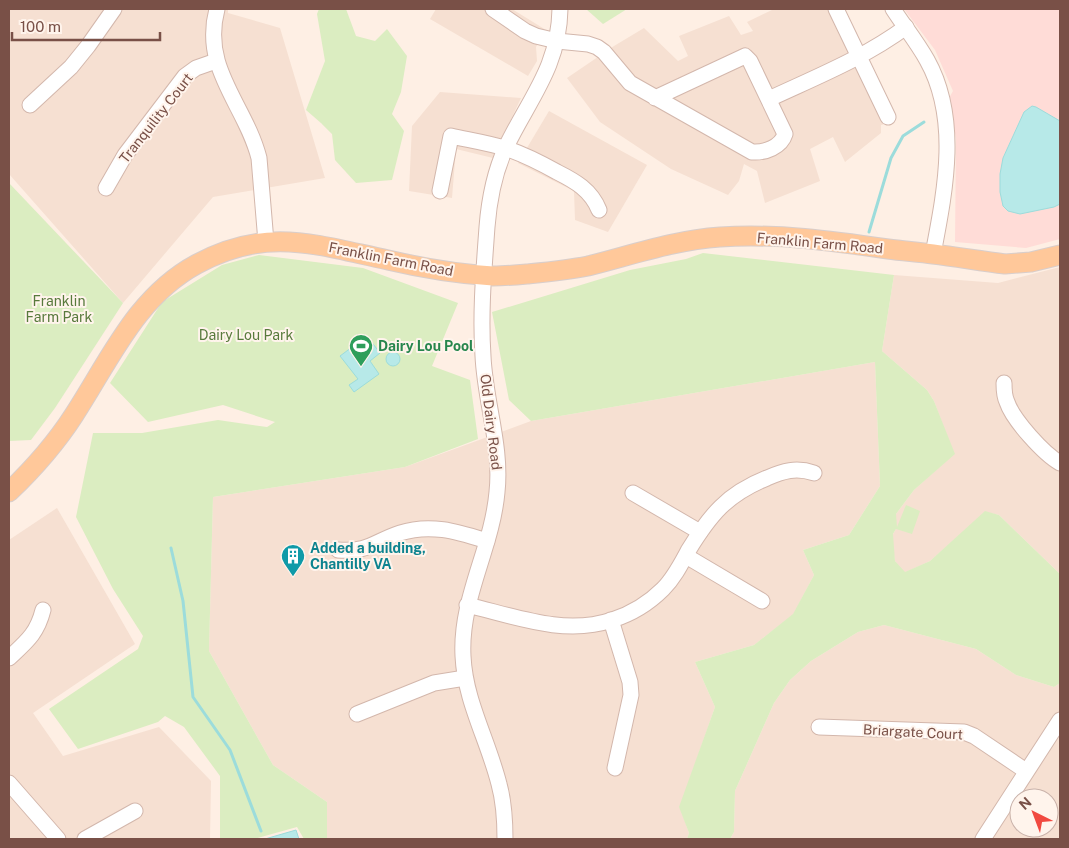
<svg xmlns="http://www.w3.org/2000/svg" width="1069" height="848" font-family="'Public Sans',sans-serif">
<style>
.residential{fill:#f6e0d2;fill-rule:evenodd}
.commercial{fill:#ffdcd7}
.green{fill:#dbedc1}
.water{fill:#b7e9e8;stroke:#9cdcdb}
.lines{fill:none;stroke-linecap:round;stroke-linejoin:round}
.stream{stroke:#9cdcdb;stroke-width:3}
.minor-casing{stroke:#d3b7ac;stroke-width:17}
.major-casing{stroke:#d9cecb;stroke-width:21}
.minor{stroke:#fff;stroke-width:15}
.major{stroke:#ffc89a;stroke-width:19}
.labels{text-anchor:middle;stroke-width:4;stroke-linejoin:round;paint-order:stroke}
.street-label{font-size:14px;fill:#795047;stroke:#fff4ec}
.park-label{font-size:14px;fill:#587a3c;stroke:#fff4ec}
.leisure-label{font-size:14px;font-weight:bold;fill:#27864d;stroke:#fff4ec;text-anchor:start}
.culture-label{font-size:14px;font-weight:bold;fill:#0d838f;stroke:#fff4ec;text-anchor:start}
</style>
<rect width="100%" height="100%" fill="#feefe4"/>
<g class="residential">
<polygon points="9,9 228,9 228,13 280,28 325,178 213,197 123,303 9,174"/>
<polygon points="436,9 512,9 546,30 536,47 537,61 528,76 430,19"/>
<polygon points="774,9 842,9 895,121 881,125 881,133 845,162 833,137 810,149 820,181 765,203 757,171 744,164 739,181 728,195 671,169 600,122 567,78 614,46 644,28 678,61 688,56 679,36 729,16 741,35 753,31 747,22"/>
<polygon points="440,92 521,98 493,158 456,149 452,198 409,191 412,126"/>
<polygon points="549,111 647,165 608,232 575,220 574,191 518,163"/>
<polygon points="1060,267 1060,574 999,515 986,512 930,561 904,573 895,561 893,548 893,534 896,529 896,514 914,490 954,454 934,401 927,390 882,351 894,275 998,283"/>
<polygon points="875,362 880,486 849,535 803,550 814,575 793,615 754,645 695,662 715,707 680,807 689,833 687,839 327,839 327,802 273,765 209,651 213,497 405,467 531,421"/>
<polygon points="57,508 135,644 33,713 63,756 159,727 211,781 210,839 9,839 9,540"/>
<path d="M884,625L976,649L1016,675L1054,687L1060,683V839H730L734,832L735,791L774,703L790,680L811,661L858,632ZM1019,798H1049V828H1019Z"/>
</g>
<polygon class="commercial" points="904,9 1060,9 1060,239 1026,248 955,242 956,139 949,98 953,91 935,50"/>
<g class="green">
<polygon points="319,9 346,9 356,36 375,41 387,29 407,56 401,92 392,114 404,131 392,180 356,183 335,160 332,134 321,123 306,110 325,61 317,14"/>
<polygon points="586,9 627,9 603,24"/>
<polygon points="9,183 123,303 55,408 31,440 9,441"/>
<polygon points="703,253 894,275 882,351 927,390 934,401 955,454 914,490 896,514 897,527 906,505 920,511 912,534 896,529 893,534 895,561 905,572 930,561 985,511 999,515 1060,574 1060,683 1054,687 1016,675 976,649 884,625 858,632 811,661 790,680 774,703 735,791 734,832 730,839 687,839 689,833 679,807 715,707 695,662 754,645 793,614 814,575 803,550 849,535 880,486 875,362 531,421 509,400 492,312 630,270 686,259"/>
<polygon points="259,255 363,268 458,303 432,366 470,380 478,439 405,467 213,497 209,651 273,765 327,802 327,839 304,839 297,827 254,839 220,839 220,776 184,727 165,716 158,722 78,749 49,709 138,649 143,636 113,589 76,517 93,433 142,433 218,420 267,427 275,422 223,405 148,422 110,383 162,302 222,265"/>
</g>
<g class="water">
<polygon points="1032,106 1036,107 1060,121 1060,204 1054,207 1020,214 1008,211 1003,206 1000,192 1000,174 1003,158 1024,112"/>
<polygon points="367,336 380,353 370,361 379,374 354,392 349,385 358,379 340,356"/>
<circle cx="393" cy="359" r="7"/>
<polygon points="296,830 299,839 265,839"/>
</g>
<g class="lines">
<g class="stream">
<polyline points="869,232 891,158 903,136 924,122"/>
<polyline points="171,548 183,601 193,697 230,750 261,831"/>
</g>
<g class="minor-casing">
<g id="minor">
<path d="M217,9C201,69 245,104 259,158L266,242"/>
<path d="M493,9L525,31L536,36L557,41L588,44L597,47L604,52L630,83L752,152C765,153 781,147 785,134L750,61L745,56L655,98"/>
<polyline points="836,9 888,117"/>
<path d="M893,9C904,26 917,42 927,60C960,119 945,191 933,254"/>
<path d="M769,99C816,77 864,58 906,27"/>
<polyline points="30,105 71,67 88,46 114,9"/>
<polyline points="106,188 125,155 185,76 196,68 216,61"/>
<path d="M440,191L451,136C469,140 489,143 508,149C525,155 541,163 557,172C575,181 591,190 599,210"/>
<path d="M1004,383C1004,389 1004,396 1007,402C1013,420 1044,454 1060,463"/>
<polyline points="633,493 700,532"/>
<path d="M338,550C370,552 373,542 400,533C431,523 458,532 487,541"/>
<polyline points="686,556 762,601"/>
<path d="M467,605C514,616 564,636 612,620C631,614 649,603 663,589C674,578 681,564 688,551C710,515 727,494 767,478C783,471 796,467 814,473"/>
<polyline points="611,620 630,682 631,695 615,768"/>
<path d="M9,658C26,642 37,634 43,610"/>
<polyline points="357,714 434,683 465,678"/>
<polyline points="819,727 964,732 974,736 1026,771"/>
<polyline points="9,783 58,839"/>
<polyline points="85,839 135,811"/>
<path d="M505,839C505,820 504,802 499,784C488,740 465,701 463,656C460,598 492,549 497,492C502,446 485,402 483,356C480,313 484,269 487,227C489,201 495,171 506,147C529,99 559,67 560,9"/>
<polyline points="983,839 1060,720"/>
</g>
</g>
<g class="major-casing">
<path id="major" d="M9,492C33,469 56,443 74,415C110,360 136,297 197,264C267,226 316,245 388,260C422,268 458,274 493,276C504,276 516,275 527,274C547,272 568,270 588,266C632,255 675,240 720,237C776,233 833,241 888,249C903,251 918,252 933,254C957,257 981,261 1005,264L1031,262L1060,255"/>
</g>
<use href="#minor" class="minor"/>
<use href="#major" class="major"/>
</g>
<defs>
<g id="stadium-pin" transform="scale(1.25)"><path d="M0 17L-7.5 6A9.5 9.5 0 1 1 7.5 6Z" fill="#2e9e5b" stroke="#fff4ec"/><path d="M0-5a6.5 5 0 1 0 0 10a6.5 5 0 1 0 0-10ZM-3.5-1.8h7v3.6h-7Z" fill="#fff"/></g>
<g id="building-pin" transform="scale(1.25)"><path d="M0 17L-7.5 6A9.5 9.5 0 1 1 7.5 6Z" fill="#0f9aa8" stroke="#fff4ec"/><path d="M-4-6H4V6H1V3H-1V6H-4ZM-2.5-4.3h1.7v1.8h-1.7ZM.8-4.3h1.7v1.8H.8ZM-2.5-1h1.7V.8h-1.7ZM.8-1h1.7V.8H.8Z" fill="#fff"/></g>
</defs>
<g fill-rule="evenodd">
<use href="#stadium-pin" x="361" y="346"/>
<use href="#building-pin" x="293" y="556"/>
</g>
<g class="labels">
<g class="street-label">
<text transform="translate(156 118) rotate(-52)" y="5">Tranquility Court</text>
<text transform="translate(820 243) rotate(5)" y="5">Franklin Farm Road</text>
<text transform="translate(391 259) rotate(11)" y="5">Franklin Farm Road</text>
<text transform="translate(491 422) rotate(83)" y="5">Old Dairy Road</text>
<text transform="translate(913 732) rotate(3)" y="5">Briargate Court</text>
</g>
<g class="park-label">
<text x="59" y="306">Franklin<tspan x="59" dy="16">Farm Park</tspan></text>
<text x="246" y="340">Dairy Lou Park</text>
</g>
<g class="leisure-label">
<text x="378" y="351">Dairy Lou Pool</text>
</g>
<g class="culture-label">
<text x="310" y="553">Added a building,<tspan x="310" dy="16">Chantilly VA</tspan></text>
</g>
</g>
<rect width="1069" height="848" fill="none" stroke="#795047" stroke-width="20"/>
<g transform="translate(1034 813) rotate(318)"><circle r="24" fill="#fff4ec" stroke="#c9b2aa"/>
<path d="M0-4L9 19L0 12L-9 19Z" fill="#f14940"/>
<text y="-8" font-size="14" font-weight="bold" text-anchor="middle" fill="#795047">N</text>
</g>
<path d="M12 32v8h148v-8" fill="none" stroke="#795047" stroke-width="2.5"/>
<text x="20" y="32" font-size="15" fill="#795047" stroke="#fff4ec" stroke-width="4" paint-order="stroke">100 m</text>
</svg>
